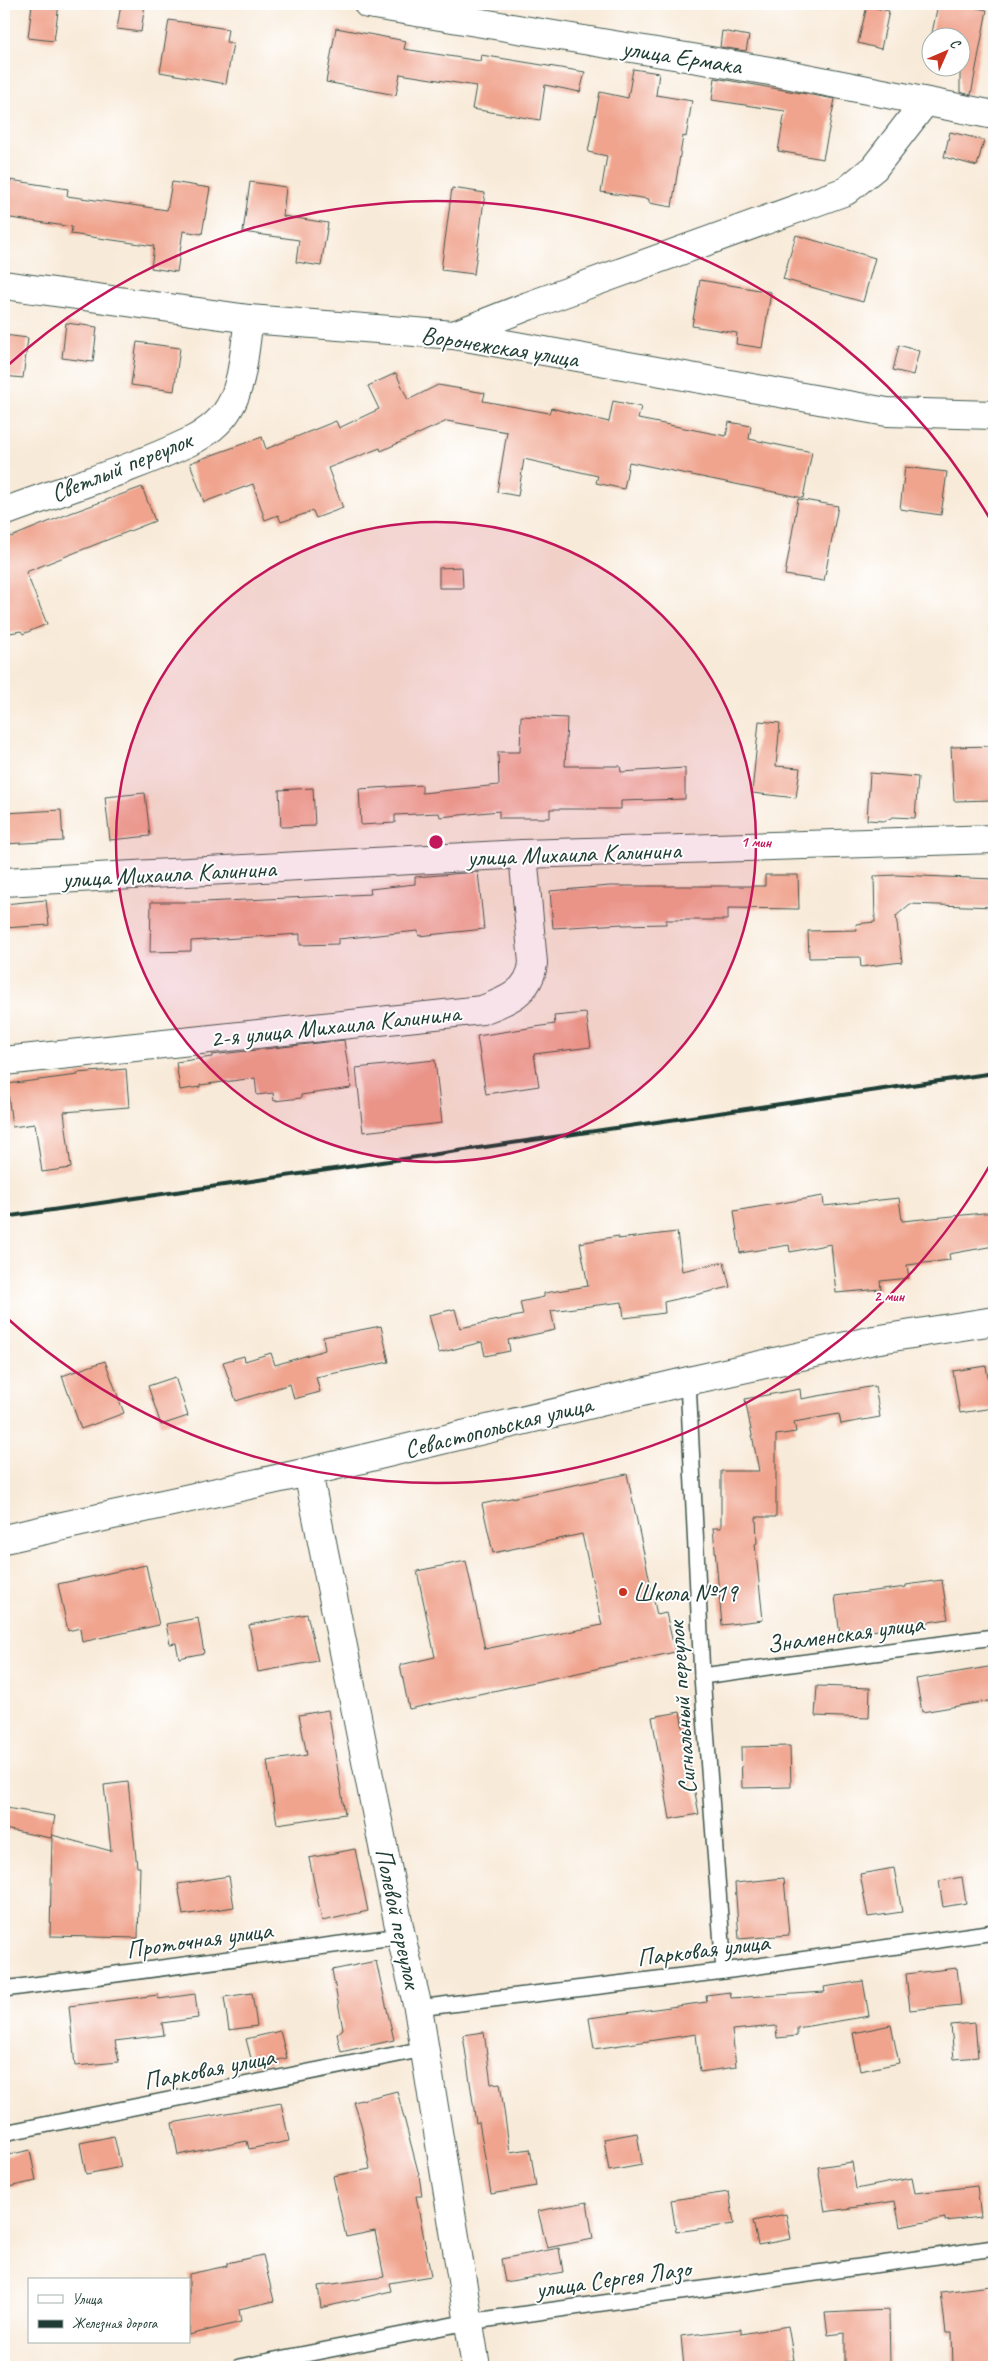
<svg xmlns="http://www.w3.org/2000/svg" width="998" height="2371" font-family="Caveat,sans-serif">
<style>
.building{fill:#f0a48e}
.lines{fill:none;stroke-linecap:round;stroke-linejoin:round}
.service-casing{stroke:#40574d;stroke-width:18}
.minor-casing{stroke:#40574d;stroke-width:30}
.tertiary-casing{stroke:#40574d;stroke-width:30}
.service{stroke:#fff;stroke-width:15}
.minor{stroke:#fff;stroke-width:28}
.tertiary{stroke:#fff;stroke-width:28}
.rail{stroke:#1f3d34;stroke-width:4}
.ring{fill:none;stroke:#c2185b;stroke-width:2.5}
.poi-dot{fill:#c8321e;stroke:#fff;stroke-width:2}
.labels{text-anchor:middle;stroke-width:4;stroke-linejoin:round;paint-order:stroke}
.street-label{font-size:25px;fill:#1f3d34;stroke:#fff}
.poi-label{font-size:25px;fill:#1f3d34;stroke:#fff;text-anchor:start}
.centre{fill:#c2185b;stroke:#fff;stroke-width:2.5}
.ring-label{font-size:15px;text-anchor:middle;font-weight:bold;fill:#c2185b;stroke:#fff;stroke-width:4;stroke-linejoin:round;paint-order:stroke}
</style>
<rect width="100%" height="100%" fill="#fff"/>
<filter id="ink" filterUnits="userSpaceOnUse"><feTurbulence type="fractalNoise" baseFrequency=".02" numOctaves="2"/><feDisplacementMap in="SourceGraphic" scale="10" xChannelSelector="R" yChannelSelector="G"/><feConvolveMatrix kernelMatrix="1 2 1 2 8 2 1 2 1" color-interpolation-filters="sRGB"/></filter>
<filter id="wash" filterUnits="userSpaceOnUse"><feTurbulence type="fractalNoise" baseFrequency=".0096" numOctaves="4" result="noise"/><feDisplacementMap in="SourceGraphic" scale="20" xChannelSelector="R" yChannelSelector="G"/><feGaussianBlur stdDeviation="1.12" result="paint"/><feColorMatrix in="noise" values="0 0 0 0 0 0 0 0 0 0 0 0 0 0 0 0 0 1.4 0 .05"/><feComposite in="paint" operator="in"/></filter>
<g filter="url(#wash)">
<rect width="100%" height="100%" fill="#f8ead8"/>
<g id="blocks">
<g class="building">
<polygon points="32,4 59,4 54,41 28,38"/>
<polygon points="121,4 145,4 141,32 117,29"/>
<polygon points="938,4 958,4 987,10 971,95 960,92 960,38 931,38"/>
<polygon points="867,6 889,11 881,49 858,43"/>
<polygon points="169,20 228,29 226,42 233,43 226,84 160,72"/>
<polygon points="336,28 406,41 404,49 480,61 481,55 585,72 580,92 545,85 540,120 472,109 476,86 400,74 396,95 326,82"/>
<polygon points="722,31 749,36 746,51 720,47"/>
<polygon points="633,69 659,73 656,95 692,101 686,137 683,136 672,207 649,203 649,199 601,192 607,156 588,152 600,92 628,98"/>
<polygon points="715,78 835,99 823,159 778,151 785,111 712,100"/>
<polygon points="950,132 984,140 977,166 944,157"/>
<polygon points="4,179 68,189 67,196 167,210 172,182 210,188 202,234 183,231 177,272 151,268 154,246 71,234 72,227 4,217"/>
<polygon points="250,182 286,187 283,216 328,223 321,266 296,262 299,240 243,232"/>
<polygon points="452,188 485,193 474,274 441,270"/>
<polygon points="796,235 875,258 863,302 783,279"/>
<polygon points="700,280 771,292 762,348 736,344 737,333 692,326"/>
<polygon points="66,323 97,327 93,362 62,358"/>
<polygon points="4,335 28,338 23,378 4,376"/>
<polygon points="137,342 180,348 174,391 131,385"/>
<polygon points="899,345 919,351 913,375 893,370"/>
<polygon points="396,373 408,400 438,385 485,393 483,401 549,413 551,408 609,422 613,401 641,407 638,419 726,436 729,422 751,426 749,439 812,452 803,498 629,462 624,489 596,483 598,476 524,459 518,496 497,492 507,432 447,421 381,451 380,448 328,468 343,508 316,518 313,511 281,522 278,515 265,520 253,484 204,502 190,463 262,437 266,449 336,421 339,428 379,409 368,386"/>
<polygon points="905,467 947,472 941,515 900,509"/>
<polygon points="142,487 155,521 26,572 47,624 23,634 21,631 4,634 4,527 7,527 11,537 68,514"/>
<polygon points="798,499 838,506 824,581 785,575"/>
<polygon points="462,567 463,588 439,588 439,568"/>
<polygon points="521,716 567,718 565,766 620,766 621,772 685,768 685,799 621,801 621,809 550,809 550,818 499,818 499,811 440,817 439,813 395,815 395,823 361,825 359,789 422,785 422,793 499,785 498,752 520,752"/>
<polygon points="759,721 780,723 776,766 800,768 796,798 752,793"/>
<polygon points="994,746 994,800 954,801 951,747"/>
<polygon points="870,773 918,777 915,818 893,817 884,821 867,820"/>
<polygon points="313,788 315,826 281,827 279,790"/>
<polygon points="145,793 150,836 110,840 105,797"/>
<polygon points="61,810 63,841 4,844 4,813"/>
<polygon points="478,872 484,929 419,936 418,931 338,939 338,944 300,945 300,934 191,941 191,951 150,952 151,902 204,902 371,894 370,889 415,884 415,877"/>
<polygon points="765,875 798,875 799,909 728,908 728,920 666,920 666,924 622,925 622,924 553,928 550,891 610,886 765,886"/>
<polygon points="897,875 994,879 994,907 910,904 896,916 902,962 861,967 860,957 809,958 808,931 857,930 856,924 875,922 874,876"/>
<polygon points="46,900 49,925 4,928 4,904"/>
<polygon points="586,1013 591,1047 534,1054 539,1086 486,1094 477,1036 555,1024 554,1016"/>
<polygon points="344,1040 351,1088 301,1095 301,1098 274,1101 273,1093 257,1095 255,1078 200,1085 200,1087 180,1090 176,1062 212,1057 212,1055"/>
<polygon points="435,1060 442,1123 363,1132 356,1068"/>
<polygon points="126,1069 129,1107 64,1112 71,1168 42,1172 35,1124 12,1127 7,1084 78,1075 77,1073"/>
<polygon points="823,1196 824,1206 899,1198 902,1221 994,1212 994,1246 949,1254 950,1260 907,1265 909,1278 880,1281 881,1289 836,1293 831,1244 790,1252 789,1245 740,1253 734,1211"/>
<polygon points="677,1232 682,1271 724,1262 730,1287 664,1302 665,1313 624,1318 622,1302 551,1311 555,1330 508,1340 510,1351 485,1356 482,1342 439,1353 429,1315 455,1309 460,1328 523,1315 520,1302 544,1297 544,1293 588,1286 580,1243 618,1236 618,1239"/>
<polygon points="381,1326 389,1362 316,1377 320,1392 294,1399 290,1384 236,1401 223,1362 244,1356 245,1361 271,1353 275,1365 325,1350 323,1337"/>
<polygon points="105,1361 124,1413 81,1429 62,1376"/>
<polygon points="986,1366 993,1408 960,1413 953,1371"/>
<polygon points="175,1377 188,1416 161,1425 148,1386"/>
<polygon points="875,1386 880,1417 841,1424 839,1414 794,1422 796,1432 776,1435 776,1517 756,1517 757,1543 755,1544 763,1620 722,1625 713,1528 721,1528 721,1471 759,1471 745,1399 800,1389 801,1399"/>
<polygon points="627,1474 657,1615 666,1613 675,1652 409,1709 400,1665 435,1657 417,1571 466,1561 485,1649 602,1625 582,1534 493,1553 482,1504"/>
<polygon points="146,1565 159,1625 82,1642 80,1628 68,1631 58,1584"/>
<polygon points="942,1580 948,1619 840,1636 835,1596 906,1587 906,1585"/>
<polygon points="307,1614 318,1661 258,1672 249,1625"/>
<polygon points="198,1618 204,1653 179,1658 176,1643 170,1644 166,1624"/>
<polygon points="994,1666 994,1700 922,1712 916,1679"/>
<polygon points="817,1686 870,1688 869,1718 815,1716"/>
<polygon points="328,1710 345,1814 277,1824 267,1761 307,1755 299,1715"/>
<polygon points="680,1712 699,1814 670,1819 652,1717"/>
<polygon points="790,1746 791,1787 742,1788 741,1747"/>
<polygon points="128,1782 137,1867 140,1867 138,1938 50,1936 52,1835 111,1851 104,1785"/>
<polygon points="6,1808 55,1816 51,1838 4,1829"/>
<polygon points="355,1849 368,1911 322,1921 309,1858"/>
<polygon points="894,1868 902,1912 868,1917 860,1874"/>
<polygon points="229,1876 234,1907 183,1915 178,1884"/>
<polygon points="962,1877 966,1903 943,1907 939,1881"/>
<polygon points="784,1878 789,1935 739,1939 735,1883"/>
<polygon points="376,1961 394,2040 341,2052 337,2034 343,2029 332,1970"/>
<polygon points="957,1968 961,2005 910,2010 906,1974"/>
<polygon points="863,1981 869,2016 797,2028 797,2036 777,2038 776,2026 732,2030 736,2067 700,2072 696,2034 594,2049 589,2018 707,2002 706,1995 730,1992 731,1998 825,1992 824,1987"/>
<polygon points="252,1993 257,2026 229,2030 224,1997"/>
<polygon points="195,1994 198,2018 162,2023 164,2035 115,2041 119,2062 75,2066 69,2006 158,1995 159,1999"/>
<polygon points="975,2023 978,2057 954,2059 951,2025"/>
<polygon points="891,2025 899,2063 860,2071 853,2033"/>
<polygon points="280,2031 287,2058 253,2066 246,2039"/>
<polygon points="484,2032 491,2084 500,2083 510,2152 530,2149 536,2186 491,2194 479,2122 476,2123 463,2035"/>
<polygon points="397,2091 419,2175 422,2196 416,2196 431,2276 389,2283 391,2291 321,2308 318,2286 384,2277 375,2231 346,2237 333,2176 370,2169 361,2124 354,2102"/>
<polygon points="281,2103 289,2141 249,2149 247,2141 178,2155 172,2123"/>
<polygon points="637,2133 642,2165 609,2171 604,2139"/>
<polygon points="114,2136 121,2167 86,2174 80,2143"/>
<polygon points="30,2150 36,2181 4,2188 4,2156"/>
<polygon points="852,2162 856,2189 912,2178 915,2193 977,2186 981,2217 945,2221 945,2218 900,2227 895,2201 825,2212 818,2167"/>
<polygon points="729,2192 734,2224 676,2232 671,2200"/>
<polygon points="587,2202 593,2239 547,2248 538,2211"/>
<polygon points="786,2214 791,2239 758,2245 753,2221"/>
<polygon points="559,2248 563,2272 505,2282 501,2259"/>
<polygon points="263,2255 274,2301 239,2309 241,2322 189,2335 189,2274 227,2266 227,2263"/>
<polygon points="991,2286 994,2322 994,2367 953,2367 952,2333 946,2333 941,2292"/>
<polygon points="889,2310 890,2364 845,2364 845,2333 828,2335 825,2313"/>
<polygon points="788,2326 794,2360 744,2367 684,2367 681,2336 741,2329 741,2334"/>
</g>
</g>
</g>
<g filter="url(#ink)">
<use href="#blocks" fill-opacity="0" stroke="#40574d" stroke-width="1"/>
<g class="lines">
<g class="service-casing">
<g id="service">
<polyline points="688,1381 702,1676 724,1971"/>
<polyline points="702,1676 994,1637"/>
<polyline points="4,1989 401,1936"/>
<polyline points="418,2008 724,1971 994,1932"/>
<polyline points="4,2133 424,2049"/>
<polyline points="240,2367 468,2322 994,2248"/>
</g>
</g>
<g class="minor-casing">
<g id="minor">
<polyline points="368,4 776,72 994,115"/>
<polyline points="4,285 249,319 454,335 887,412 994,415"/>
<polyline points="454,335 528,306 846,191 874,168 925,102"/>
<path d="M4,512C65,489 130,470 189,442C204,435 221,422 229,408C243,386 245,344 249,319"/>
<polyline points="4,882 523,854 994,839"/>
<path d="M4,1061L482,1010C507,1001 530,992 533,963L523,854"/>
<polyline points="308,1472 401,1936 418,2008 476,2367"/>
</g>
</g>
<g class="tertiary-casing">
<polyline id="tertiary" points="4,1539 308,1472 688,1381 874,1340 994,1321"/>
</g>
<use href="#service" class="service"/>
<use href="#minor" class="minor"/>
<use href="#tertiary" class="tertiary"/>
<polyline class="rail" points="4,1217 994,1073"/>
</g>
</g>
<circle cx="436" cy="842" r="320" fill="#c2185b" fill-opacity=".12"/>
<g class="ring">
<circle cx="436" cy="842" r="320"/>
<path d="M994 1158A641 641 0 0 1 7 1318M7 366A641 641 0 0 1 994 526"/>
</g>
<circle class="poi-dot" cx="623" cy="1592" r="5"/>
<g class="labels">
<g class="street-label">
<text transform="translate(682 56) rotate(9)" y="9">улица Ермака</text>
<text transform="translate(500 346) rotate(9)" y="9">Воронежская улица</text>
<text transform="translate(121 466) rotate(-22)" y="9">Светлый переулок</text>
<text transform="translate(574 853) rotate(-2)" y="9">улица Михаила Калинина</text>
<text transform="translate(169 873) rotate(-3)" y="9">улица Михаила Калинина</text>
<text transform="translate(335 1025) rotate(-6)" y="9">2-я улица Михаила Калинина</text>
<text transform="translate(498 1426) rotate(-14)" y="9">Севастопольская улица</text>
<text transform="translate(845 1633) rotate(-8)" y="9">Знаменская улица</text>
<text transform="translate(681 1708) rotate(-94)" y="9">Сигнальный переулок</text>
<text transform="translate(399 1918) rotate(78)" y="9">Полевой переулок</text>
<text transform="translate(199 1939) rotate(-8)" y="9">Проточная улица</text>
<text transform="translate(703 1949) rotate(-7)" y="9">Парковая улица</text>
<text transform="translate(209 2068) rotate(-11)" y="9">Парковая улица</text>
<text transform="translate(613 2278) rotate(-8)" y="9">улица Сергея Лазо</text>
</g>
<g class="poi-label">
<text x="633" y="1601">Школа №19</text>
</g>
</g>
<circle cx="436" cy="842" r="8" class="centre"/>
<g class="ring-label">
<text x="756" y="847">1 мин</text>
<text x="889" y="1301">2 мин</text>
</g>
<rect width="998" height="2371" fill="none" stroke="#fff" stroke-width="20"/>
<rect x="28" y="2278" width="162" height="65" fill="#ffffff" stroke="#a5b1ae"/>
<rect x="38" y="2295" width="25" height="8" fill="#ffffff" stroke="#a5b1ae"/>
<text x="72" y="2304" font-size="15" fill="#1f3d34">Улица</text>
<rect x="38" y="2320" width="25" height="8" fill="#1f3d34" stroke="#a5b1ae"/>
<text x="72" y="2328" font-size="15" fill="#1f3d34">Железная дорога</text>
<g transform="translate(946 52) rotate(45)"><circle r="24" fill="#ffffff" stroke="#a5b1ae"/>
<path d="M0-4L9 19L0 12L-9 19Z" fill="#c8321e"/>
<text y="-8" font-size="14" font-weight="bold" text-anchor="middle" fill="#1f3d34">С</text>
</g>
</svg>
